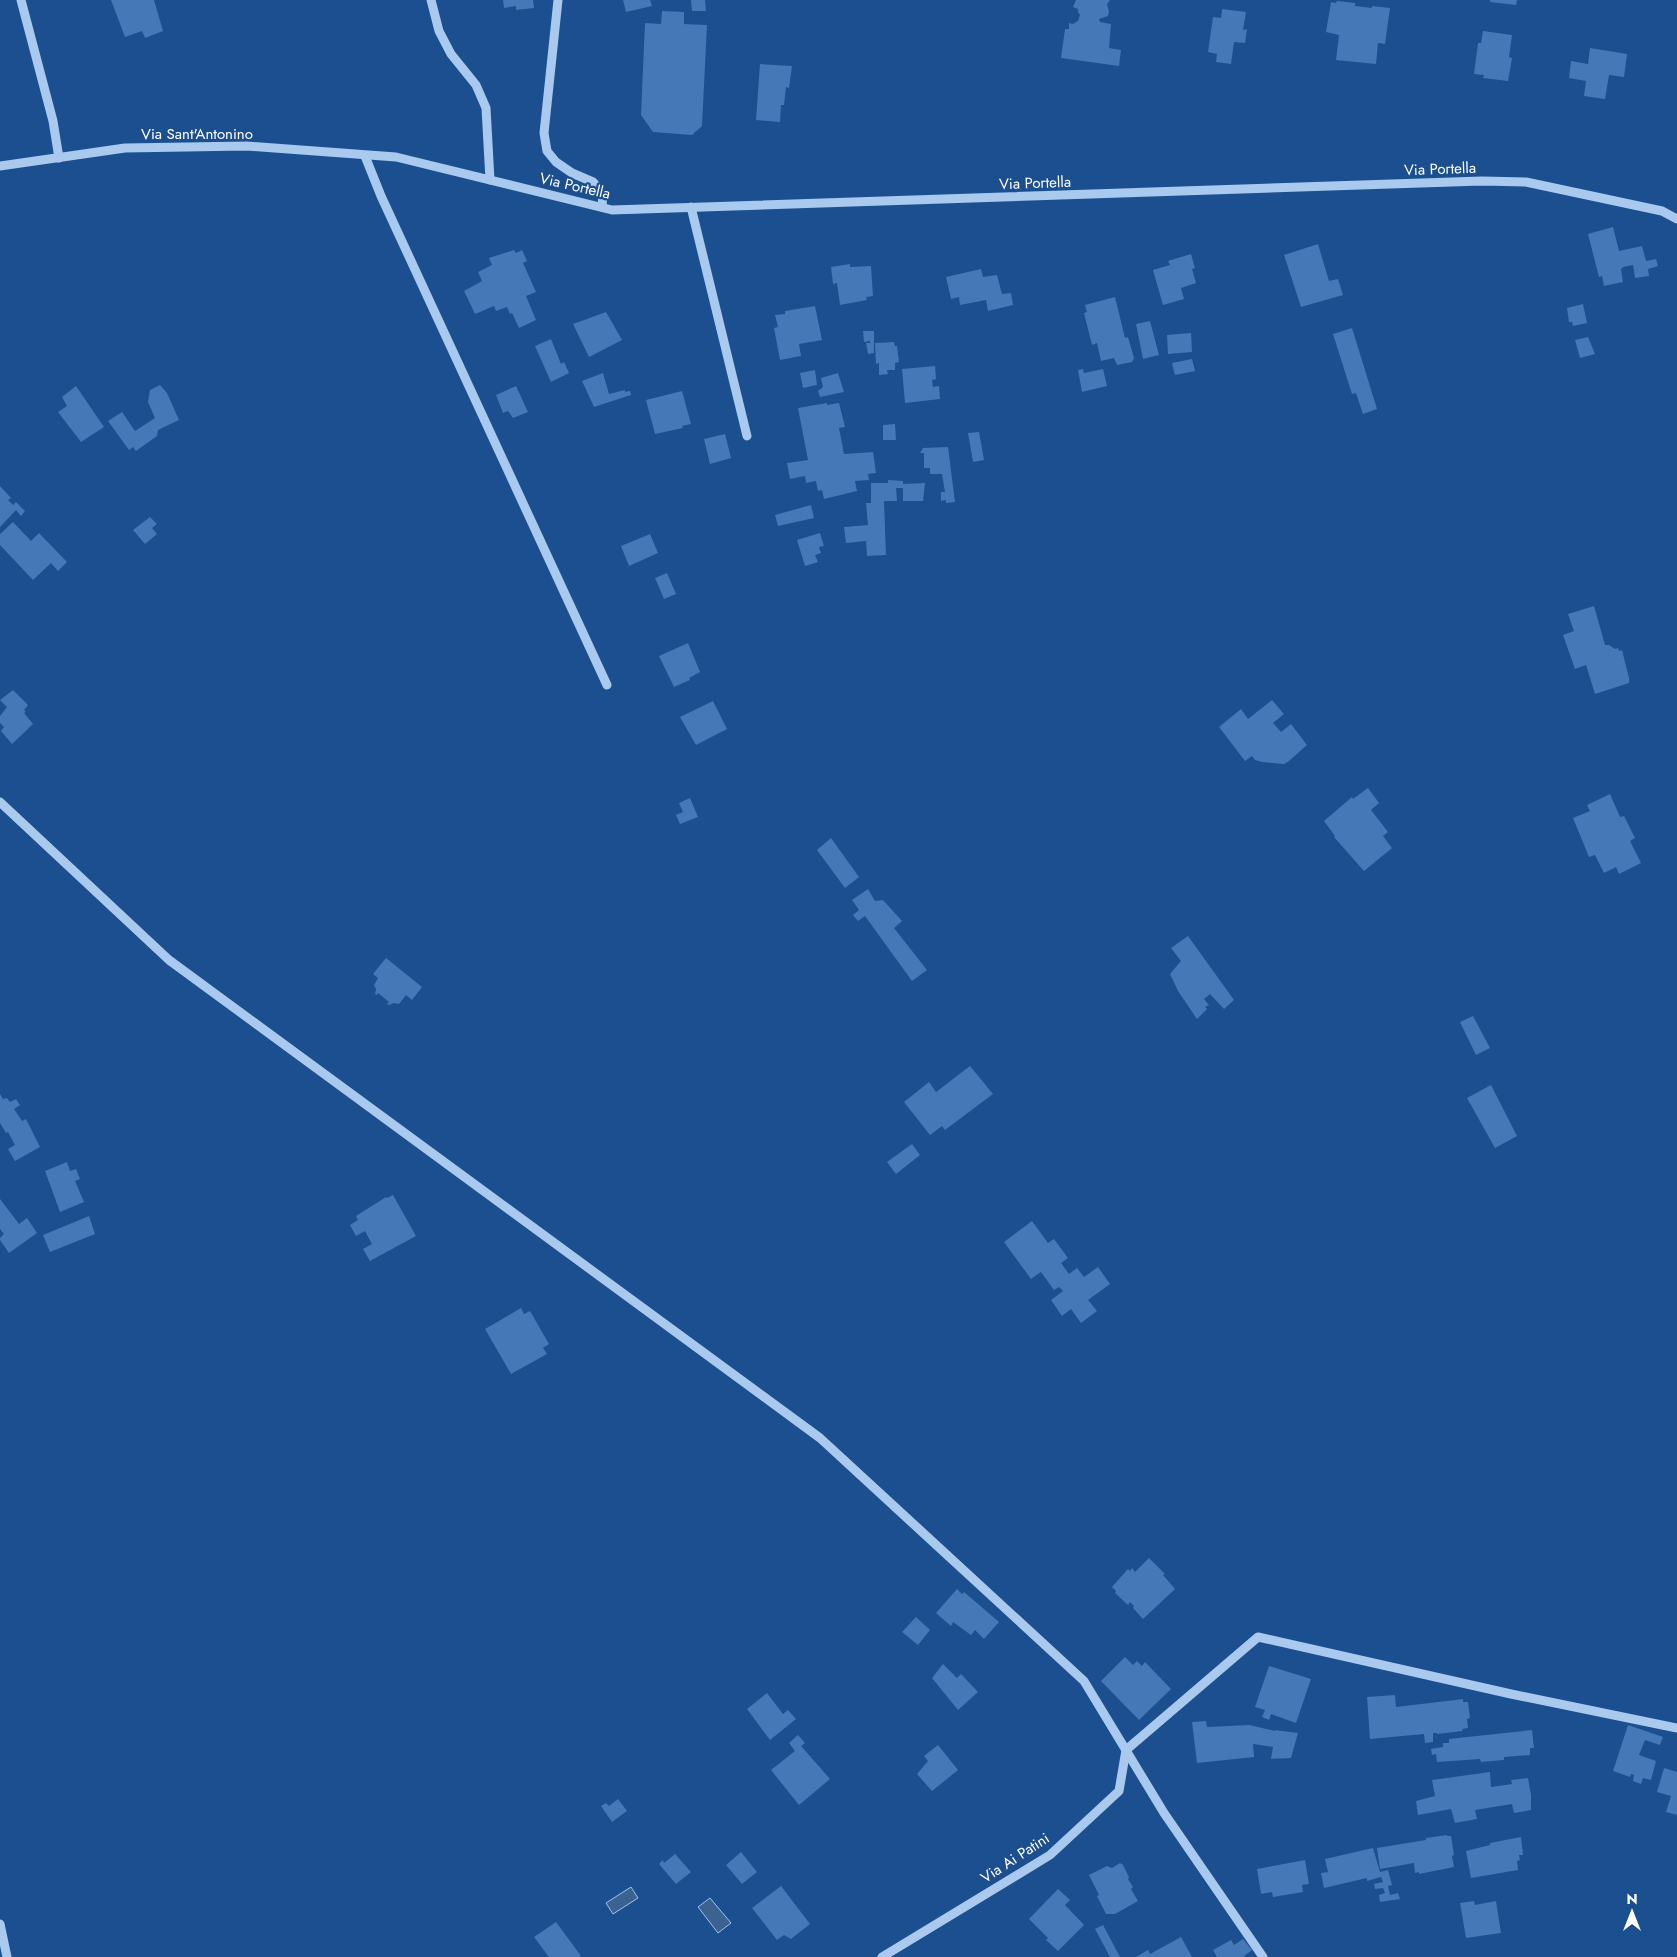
<svg xmlns="http://www.w3.org/2000/svg" width="1677" height="1957" font-family="Jost,sans-serif">
<style>
.water{fill:#3c6290;stroke:#9cc4f0}
.building{fill:#4478b7}
.lines{fill:none;stroke-linecap:round;stroke-linejoin:round}
.minor{stroke:#a9c9ee;stroke-width:9}
.labels{text-anchor:middle;stroke-width:4.5;stroke-linejoin:round;paint-order:stroke}
.street-label{font-size:15px;fill:#fff;stroke:#1b4f8f}
</style>
<rect width="100%" height="100%" fill="#1b4f8f"/>
<g class="water">
<polygon points="631,1887 638,1898 613,1914 606,1903"/>
<polygon points="710,1898 731,1923 718,1933 698,1907"/>
</g>
<g class="building">
<polygon points="111,0 154,0 163,31 145,38 142,31 125,37"/>
<polygon points="503,0 533,0 534,8 516,10 516,6 504,8"/>
<polygon points="623,0 650,0 652,6 626,12"/>
<polygon points="691,0 705,0 706,11 692,11"/>
<polygon points="1076,0 1110,0 1107,4 1109,11 1108,16 1099,19 1100,22 1111,24 1109,48 1121,50 1119,66 1061,58 1065,29 1069,29 1069,23 1073,24 1078,21 1080,15 1078,12 1078,9 1073,7"/>
<polygon points="1490,0 1517,0 1516,5 1490,2"/>
<polygon points="1337,1 1355,3 1355,6 1372,8 1372,6 1390,8 1385,44 1378,43 1376,64 1336,60 1339,35 1326,32 1331,2 1336,3"/>
<polygon points="1222,9 1246,12 1243,30 1247,29 1245,43 1234,42 1231,64 1216,62 1217,54 1208,52 1213,17 1221,18"/>
<polygon points="662,11 684,12 684,24 707,25 702,126 692,135 653,132 641,115 645,23 661,24"/>
<polygon points="1483,31 1512,35 1509,57 1512,58 1508,81 1483,78 1484,75 1474,74 1478,43 1481,43"/>
<polygon points="1590,48 1627,54 1624,77 1609,75 1605,99 1584,96 1586,81 1569,78 1571,61 1588,64"/>
<polygon points="760,64 792,66 789,88 786,87 784,105 781,105 780,122 756,120"/>
<polygon points="1613,227 1619,251 1642,246 1646,261 1656,259 1658,266 1648,269 1649,276 1635,278 1633,265 1623,267 1621,269 1623,282 1604,286 1602,276 1599,277 1588,234"/>
<polygon points="1318,244 1329,281 1338,279 1343,295 1301,307 1284,255"/>
<polygon points="514,250 516,253 522,250 527,261 523,263 536,292 526,296 536,320 519,328 512,313 510,314 507,307 496,311 494,306 475,314 464,291 482,281 478,272 492,265 489,258"/>
<polygon points="1191,254 1195,268 1192,269 1196,283 1181,288 1184,299 1163,305 1153,270 1170,265 1168,261"/>
<polygon points="850,264 850,267 871,266 873,296 866,297 867,300 840,305 837,283 833,284 831,267"/>
<polygon points="981,269 983,277 997,275 1002,294 1011,293 1013,305 988,311 986,300 960,305 959,297 951,299 946,277"/>
<polygon points="1115,297 1125,338 1128,337 1134,358 1132,362 1117,365 1114,358 1101,361 1097,343 1092,345 1084,313 1087,312 1085,305"/>
<polygon points="1583,304 1587,323 1573,326 1572,322 1569,322 1567,308"/>
<polygon points="815,306 822,340 799,344 801,356 780,360 774,328 778,327 775,315 785,314 785,311"/>
<polygon points="606,312 622,340 589,357 573,324"/>
<polygon points="1150,321 1159,355 1143,359 1136,324"/>
<polygon points="1352,328 1377,409 1363,414 1356,393 1352,394 1333,334"/>
<polygon points="863,331 874,331 874,353 868,354 866,343 870,343 870,341 864,342"/>
<polygon points="1191,333 1192,352 1168,354 1167,335"/>
<polygon points="1588,337 1595,354 1580,358 1575,340"/>
<polygon points="551,339 561,364 564,362 569,373 551,382 535,346"/>
<polygon points="894,342 895,346 897,346 899,362 895,363 895,370 887,370 888,374 879,375 879,363 876,364 875,343"/>
<polygon points="1192,359 1195,371 1175,375 1172,363"/>
<polygon points="935,366 936,379 932,380 933,387 939,386 940,399 905,403 902,369"/>
<polygon points="1083,369 1084,373 1103,369 1107,386 1082,392 1078,370"/>
<polygon points="815,370 817,385 803,388 800,373"/>
<polygon points="603,373 609,394 625,390 625,392 630,391 631,395 594,407 582,381"/>
<polygon points="838,373 844,392 820,397 818,391 823,387 821,378"/>
<polygon points="160,385 167,393 179,420 158,430 157,436 136,451 133,447 129,450 108,421 122,412 135,431 155,418 148,402 150,390"/>
<polygon points="76,386 104,427 81,442 58,412 67,406 62,397"/>
<polygon points="516,386 528,412 513,418 508,411 503,413 496,395"/>
<polygon points="682,391 691,424 682,426 683,428 655,434 646,400"/>
<polygon points="827,403 827,405 839,403 845,427 839,428 844,454 873,452 876,473 868,474 869,480 855,481 857,491 824,499 822,490 818,491 816,481 806,483 805,476 790,479 787,463 808,460 798,408"/>
<polygon points="895,424 896,440 883,440 883,425"/>
<polygon points="979,432 984,460 973,462 968,433"/>
<polygon points="725,434 731,458 710,464 704,439"/>
<polygon points="948,447 955,502 946,503 946,500 941,501 941,492 945,492 942,474 930,474 930,468 924,468 924,453 920,453 923,448"/>
<polygon points="888,480 903,481 903,484 925,483 923,501 903,501 903,488 896,488 897,501 884,501 886,555 867,556 866,541 846,543 844,527 868,525 866,503 871,503 871,483 888,483"/>
<polygon points="0,486 11,498 8,500 13,505 16,502 25,511 21,516 16,510 0,527"/>
<polygon points="811,505 814,518 778,526 775,515"/>
<polygon points="150,517 157,524 152,528 157,534 145,544 133,530"/>
<polygon points="13,522 31,541 39,533 67,562 58,571 51,563 33,580 0,545 0,534"/>
<polygon points="820,533 824,546 819,547 821,553 815,555 818,562 805,566 797,540"/>
<polygon points="650,534 658,553 629,566 621,546"/>
<polygon points="667,573 676,594 664,599 655,578"/>
<polygon points="1594,606 1605,645 1609,645 1615,649 1618,648 1619,651 1622,650 1629,678 1629,683 1595,694 1586,665 1575,669 1563,635 1574,631 1568,614"/>
<polygon points="688,643 700,672 689,678 690,680 674,687 659,656"/>
<polygon points="13,690 28,705 24,710 26,712 24,713 33,724 12,744 1,731 4,727 0,723 0,716 7,707 0,700"/>
<polygon points="1272,700 1284,714 1273,723 1281,732 1291,724 1307,745 1289,761 1284,764 1262,762 1255,760 1252,756 1245,761 1219,727 1241,709 1248,719"/>
<polygon points="713,701 727,729 696,745 680,717"/>
<polygon points="1368,788 1379,803 1371,810 1388,832 1383,836 1392,848 1364,871 1334,837 1335,836 1324,821 1352,797 1353,799"/>
<polygon points="1610,794 1620,817 1624,816 1635,838 1630,841 1641,863 1619,874 1616,867 1604,873 1595,855 1589,857 1573,818 1590,811 1587,805"/>
<polygon points="690,798 698,817 680,824 676,815 683,812 679,803"/>
<polygon points="831,838 859,877 845,888 817,850"/>
<polygon points="868,889 875,901 883,900 902,921 894,928 927,970 912,981 865,916 858,921 853,915 859,910 852,900"/>
<polygon points="1188,936 1234,1000 1224,1009 1210,994 1204,999 1209,1005 1205,1007 1207,1009 1197,1019 1178,991 1170,974 1181,961 1171,948"/>
<polygon points="386,958 422,987 412,1000 406,995 399,1004 394,1003 389,1005 387,1004 389,1002 378,993 377,995 375,994 376,989 374,985 378,978 373,974"/>
<polygon points="1473,1016 1490,1048 1476,1055 1460,1022"/>
<polygon points="970,1066 993,1094 945,1130 942,1126 930,1135 904,1102 929,1082 936,1092"/>
<polygon points="1491,1085 1517,1136 1495,1148 1467,1098"/>
<polygon points="0,1094 3,1099 7,1098 10,1102 16,1099 20,1105 14,1109 22,1121 26,1119 40,1147 15,1161 8,1149 15,1145 8,1132 6,1133 0,1123"/>
<polygon points="912,1144 920,1155 896,1174 887,1162"/>
<polygon points="67,1162 70,1171 76,1169 80,1179 75,1181 84,1202 60,1212 45,1171"/>
<polygon points="393,1195 416,1236 370,1261 363,1249 372,1244 365,1231 356,1236 350,1225 358,1220 356,1216 386,1197 387,1198"/>
<polygon points="0,1199 19,1224 27,1218 37,1233 9,1253 0,1240 0,1238 4,1234 0,1229"/>
<polygon points="89,1216 95,1234 50,1252 43,1235"/>
<polygon points="1032,1221 1048,1243 1054,1239 1068,1258 1061,1263 1069,1274 1077,1268 1084,1277 1098,1267 1110,1284 1088,1300 1097,1311 1081,1323 1071,1309 1062,1316 1051,1300 1063,1291 1059,1287 1054,1290 1041,1272 1031,1279 1004,1242"/>
<polygon points="521,1308 524,1314 530,1311 549,1344 543,1348 547,1354 511,1374 485,1329"/>
<polygon points="1149,1558 1165,1574 1163,1575 1175,1589 1143,1619 1133,1608 1134,1606 1130,1602 1128,1605 1115,1593 1116,1591 1112,1587 1128,1569 1130,1571 1132,1568 1135,1572"/>
<polygon points="957,1589 962,1594 964,1592 999,1622 984,1639 975,1630 971,1635 953,1622 951,1626 936,1613"/>
<polygon points="916,1617 930,1630 918,1645 902,1632"/>
<polygon points="1125,1657 1133,1665 1137,1661 1142,1666 1145,1662 1171,1689 1139,1720 1101,1681"/>
<polygon points="943,1664 957,1678 961,1674 978,1692 958,1710 932,1678"/>
<polygon points="1269,1666 1311,1679 1296,1723 1271,1714 1269,1720 1262,1717 1265,1710 1255,1707"/>
<polygon points="767,1693 783,1714 788,1710 796,1719 770,1740 747,1709"/>
<polygon points="1395,1695 1396,1707 1463,1699 1463,1702 1468,1702 1470,1718 1467,1719 1468,1728 1462,1729 1463,1731 1437,1734 1437,1733 1433,1733 1433,1742 1425,1743 1424,1734 1370,1739 1367,1697"/>
<polygon points="1206,1721 1207,1727 1249,1725 1275,1731 1275,1730 1298,1733 1291,1758 1271,1759 1273,1747 1253,1744 1254,1757 1197,1763 1192,1722"/>
<polygon points="1628,1725 1663,1737 1660,1745 1645,1740 1639,1755 1656,1761 1651,1780 1643,1778 1641,1784 1633,1781 1634,1775 1631,1774 1630,1777 1613,1771"/>
<polygon points="1532,1730 1534,1748 1530,1748 1530,1755 1504,1757 1504,1760 1481,1762 1480,1759 1437,1762 1436,1754 1432,1755 1431,1749 1443,1747 1443,1743 1449,1743 1449,1739"/>
<polygon points="798,1735 805,1743 801,1746 830,1779 799,1805 771,1770 795,1751 789,1743"/>
<polygon points="938,1745 958,1770 932,1791 917,1774 928,1761 924,1756"/>
<polygon points="1664,1768 1677,1772 1677,1815 1666,1812 1671,1796 1657,1792"/>
<polygon points="1490,1772 1491,1787 1512,1784 1511,1780 1528,1778 1531,1795 1531,1810 1514,1813 1512,1804 1475,1810 1477,1819 1455,1823 1451,1809 1418,1815 1416,1801 1435,1796 1432,1780"/>
<polygon points="618,1799 627,1811 612,1822 601,1806 606,1803 609,1806"/>
<polygon points="1447,1835 1447,1836 1451,1836 1454,1855 1452,1856 1454,1867 1419,1874 1419,1872 1415,1873 1414,1863 1380,1869 1377,1848 1426,1840 1426,1838"/>
<polygon points="1521,1837 1523,1855 1519,1855 1520,1860 1517,1861 1518,1870 1471,1878 1466,1851 1490,1845 1490,1843"/>
<polygon points="1373,1848 1380,1872 1388,1870 1392,1885 1388,1886 1390,1895 1398,1893 1400,1899 1380,1902 1379,1895 1385,1893 1383,1888 1375,1889 1374,1884 1383,1882 1381,1877 1367,1881 1367,1878 1324,1888 1321,1873 1328,1872 1325,1859"/>
<polygon points="741,1852 757,1872 742,1884 726,1865"/>
<polygon points="675,1854 691,1872 676,1884 659,1864 663,1860 664,1863"/>
<polygon points="1305,1860 1309,1884 1302,1885 1303,1892 1273,1897 1272,1892 1261,1894 1257,1869"/>
<polygon points="1120,1863 1123,1865 1129,1877 1128,1879 1133,1887 1131,1889 1138,1901 1115,1914 1106,1914 1097,1896 1099,1895 1089,1875 1107,1866 1112,1868"/>
<polygon points="781,1886 810,1924 791,1939 784,1935 777,1940 752,1908"/>
<polygon points="1058,1889 1070,1900 1065,1905 1084,1925 1058,1951 1046,1940 1048,1938 1029,1919"/>
<polygon points="1474,1901 1475,1905 1496,1901 1501,1933 1466,1938 1460,1903"/>
<polygon points="556,1922 581,1956 579,1957 549,1957 534,1937"/>
<polygon points="1103,1925 1120,1957 1110,1957 1095,1929"/>
<polygon points="1181,1937 1192,1957 1136,1957 1148,1950 1150,1954"/>
<polygon points="1243,1939 1252,1950 1244,1956 1245,1957 1217,1957 1213,1950 1231,1940 1234,1945"/>
</g>
<g class="lines">
<g class="minor">
<polyline points="21,0 53,121 59,158"/>
<polyline points="431,0 439,31 451,54 476,85 486,108 490,180"/>
<polyline points="558,0 544,133 547,151 556,162 572,173 593,182 603,194 602,207"/>
<polyline points="365,156 381,196 607,685"/>
<polyline points="0,166 125,148 247,146 396,157 612,210 1482,181 1526,182 1662,211 1677,219"/>
<polyline points="691,207 747,436"/>
<polyline points="0,802 169,960 820,1438 1084,1681 1164,1813 1263,1957"/>
<polyline points="0,1924 7,1957"/>
<polyline points="882,1957 1050,1855 1119,1791 1126,1750 1258,1637 1511,1694 1677,1728"/>
</g>
</g>
<g class="labels">
<g class="street-label">
<text x="197" y="139">Via Sant'Antonino</text>
<text transform="translate(1440 169) rotate(-2)" y="5">Via Portella</text>
<text transform="translate(1035 183) rotate(-2)" y="5">Via Portella</text>
<text transform="translate(575 186) rotate(13)" y="5">Via Portella</text>
<text transform="translate(1015 1858) rotate(-33)" y="5">Via Ai Patini</text>
</g>
</g>
<g transform="translate(1632 1912)" stroke="#1b4f8f" stroke-width="4" paint-order="stroke">
<path d="M0-4L9 19L0 12L-9 19Z" fill="#ffffff"/>
<text y="-8" font-size="14" font-weight="bold" text-anchor="middle" fill="#ffffff">N</text>
</g>
</svg>
